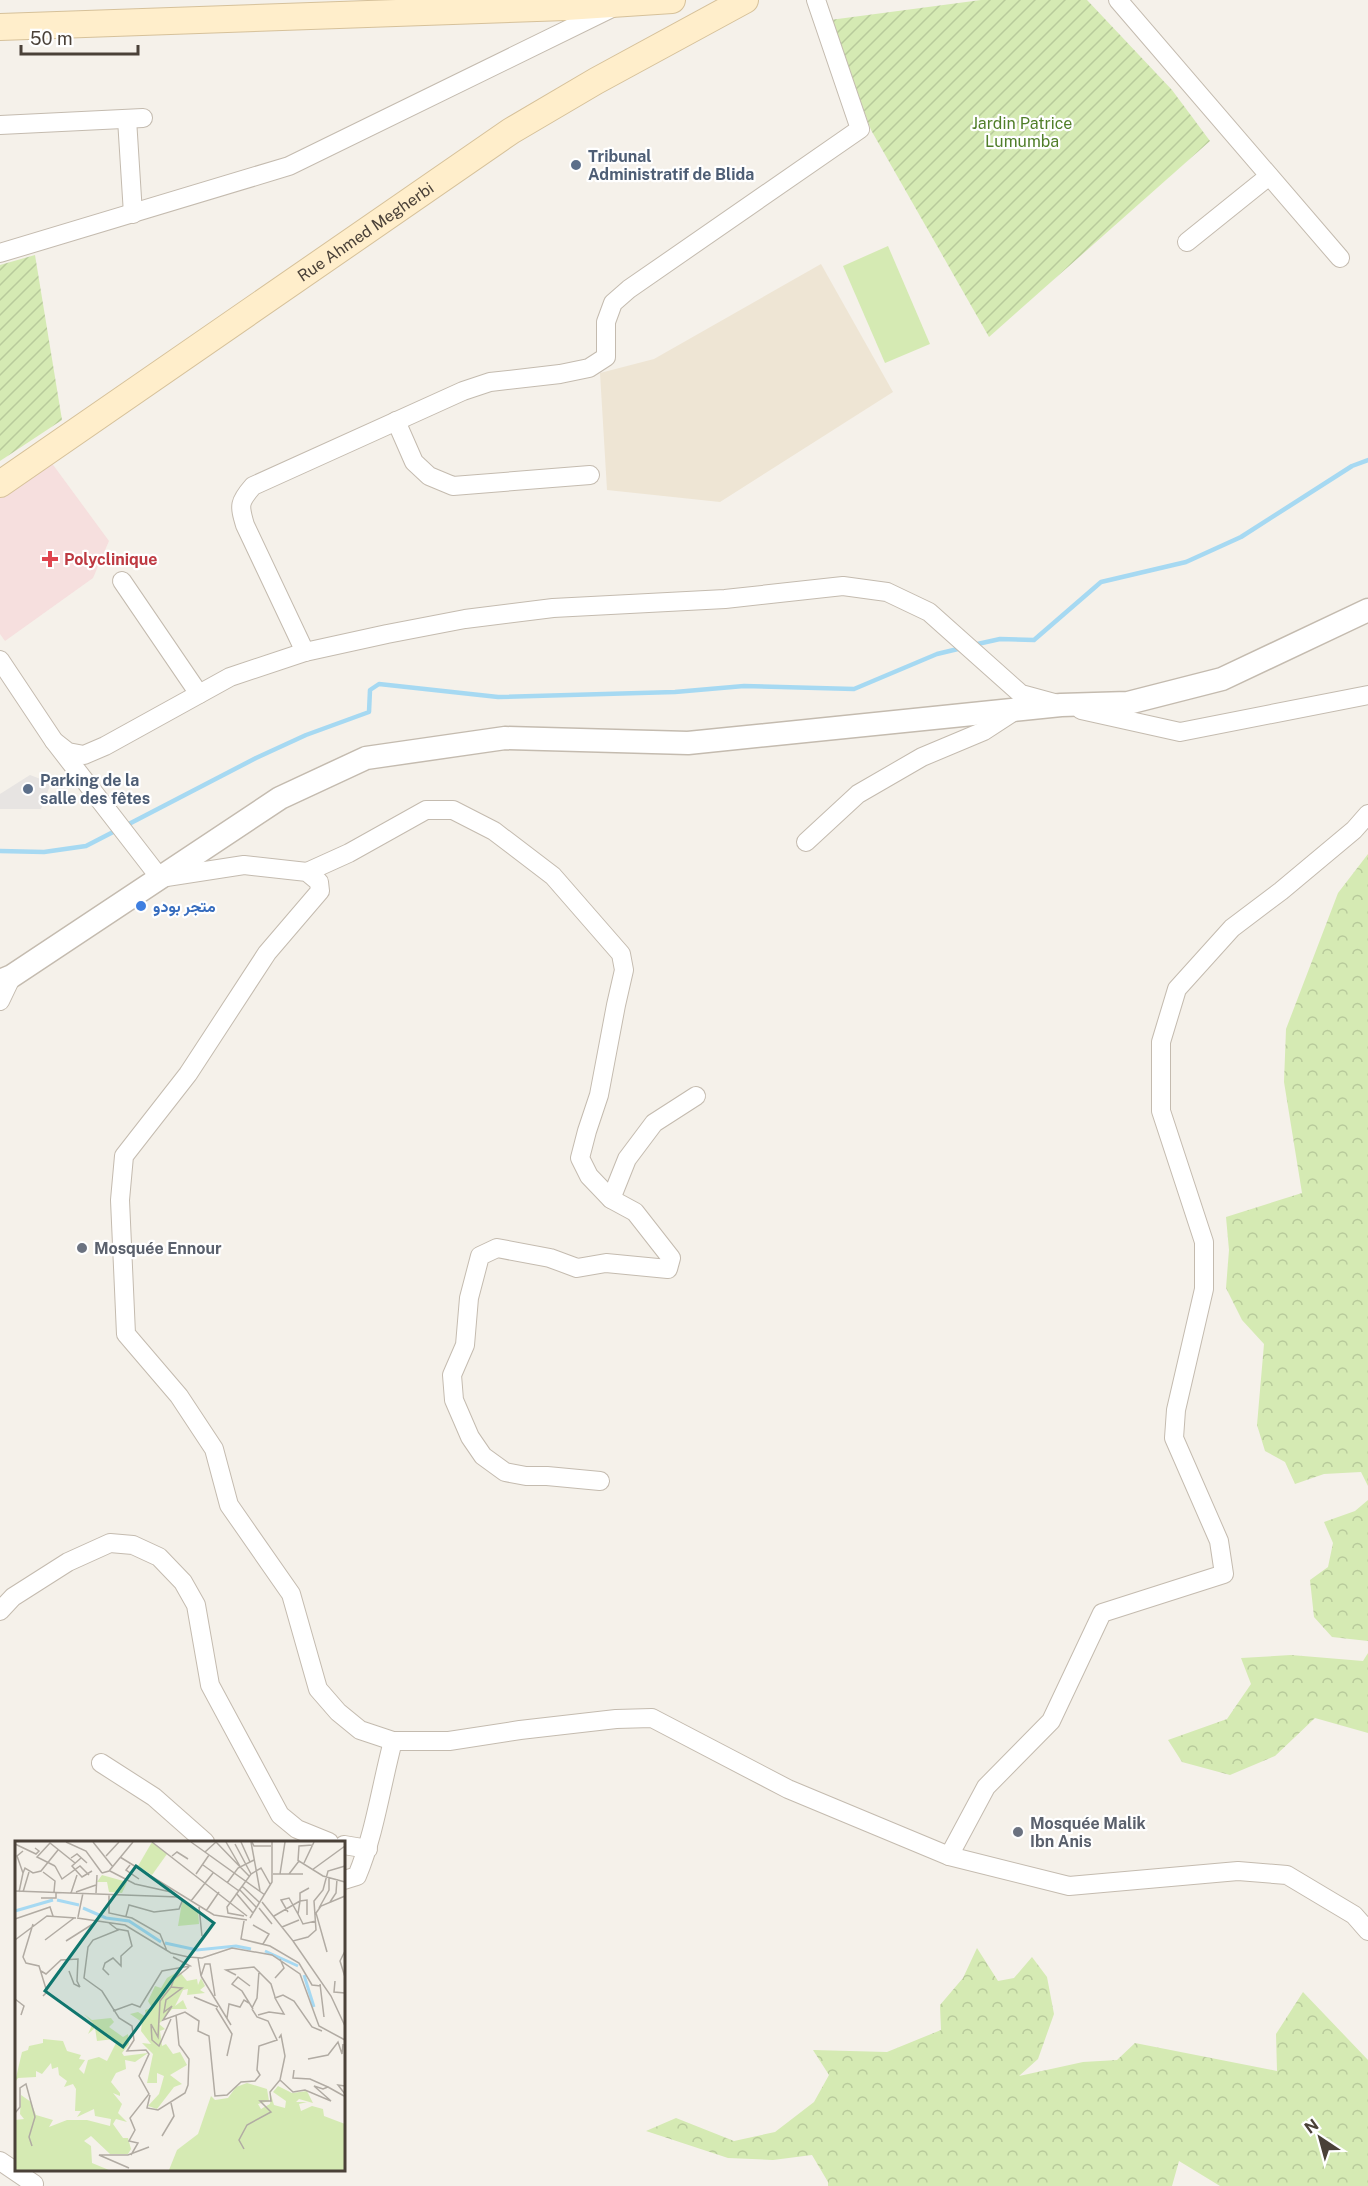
<svg xmlns="http://www.w3.org/2000/svg" width="1368" height="2186" font-family="'Public Sans',Vazirmatn,sans-serif">
<style>
.education{fill:#eee5d4}
.medical{fill:#f6dfde}
.forest{fill:url(#forest-crowns)}
.garden{fill:url(#garden-furrows)}
.pitch{fill:#d5eab3}
.parking{fill:#e7e4e2}
.lines{fill:none;stroke-linecap:round;stroke-linejoin:round}
.stream{stroke:#a6d9f2;stroke-width:4.5}
.minor-casing{stroke:#c4bbaf;stroke-width:20}
.tertiary-casing{stroke:#c4bbaf;stroke-width:25}
.secondary-casing{stroke:#d6c19a;stroke-width:28}
.minor{stroke:#fff;stroke-width:18}
.tertiary{stroke:#fff;stroke-width:22}
.secondary{stroke:#ffeecb;stroke-width:26}
.service-dot{fill:#5c6f8a;stroke:#fff;stroke-width:2}
.health-dot{fill:#e0444e;stroke:#fff;stroke-width:2}
.shop-dot{fill:#3f7fe0;stroke:#fff;stroke-width:2}
.worship-dot{fill:#6b7280;stroke:#fff;stroke-width:2}
.labels{text-anchor:middle;stroke-width:4.5;stroke-linejoin:round;paint-order:stroke}
.park-label{font-size:16px;fill:#507e29;stroke:#fff}
.service-label{font-size:16px;font-weight:bold;fill:#4e5e75;stroke:#fff;text-anchor:start}
.street-label{font-size:16px;fill:#4a4138;stroke:#fff}
.health-label{font-size:16px;font-weight:bold;fill:#be3a42;stroke:#fff;text-anchor:start}
.shop-label{font-size:16px;font-weight:bold;fill:#366cbe;stroke:#fff;text-anchor:start}
.worship-label{font-size:16px;font-weight:bold;fill:#5b616d;stroke:#fff;text-anchor:start}
.inset-river{fill:none;stroke:#a6d9f2;stroke-width:3}
.inset-road{fill:none;stroke:#b1aba3;stroke-width:1.5}
.view{fill:#0f766e;fill-opacity:0.15;stroke:#0f766e;stroke-width:3}
.inset-edge{fill:none;stroke:#4a4138;stroke-width:3}
</style>
<defs>
<pattern id="forest-crowns" width="20" height="18" patternUnits="userSpaceOnUse" patternTransform="scale(1.5)"><rect width="20" height="18" fill="#d5eab3"/><path d="M2 6a3 3 0 1 1 6 0M12 15a3 3 0 1 1 6 0" fill="none" stroke="#b8ca9b"/></pattern>
<pattern id="garden-furrows" width="10" height="10" patternUnits="userSpaceOnUse" patternTransform="scale(1.5)"><rect width="10" height="10" fill="#d5eab3"/><path d="M-1 1l2-2M0 10L10 0M9 11l2-2" fill="none" stroke="#b8ca9b"/></pattern>
</defs>
<rect width="100%" height="100%" fill="#f5f1ea"/>
<polygon class="education" points="821,264 893,392 720,502 607,490 600,373 654,359"/>
<polygon class="medical" points="51,462 109,541 93,578 5,641 0,634 0,498"/>
<g class="forest">
<polygon points="1368,854 1368,1486 1361,1472 1324,1474 1295,1484 1285,1462 1265,1451 1257,1425 1264,1344 1242,1320 1226,1288 1229,1250 1226,1217 1302,1193 1284,1082 1286,1029 1338,893"/>
<polygon points="1368,1500 1368,1641 1332,1637 1314,1617 1310,1580 1328,1567 1333,1543 1324,1522 1355,1511"/>
<polygon points="1368,1653 1368,1733 1315,1718 1275,1756 1230,1775 1182,1762 1168,1740 1227,1719 1251,1684 1241,1658 1291,1655 1363,1661"/>
<polygon points="977,1948 998,1981 1014,1978 1032,1957 1047,1977 1054,2014 1038,2059 1019,2076 1083,2062 1117,2060 1135,2043 1277,2071 1276,2034 1303,1992 1368,2060 1368,2186 1220,2186 1179,2161 1172,2186 828,2186 828,2182 812,2155 773,2160 728,2158 646,2131 676,2118 734,2141 775,2132 814,2102 829,2075 813,2050 887,2052 941,2030 940,2005 963,1978"/>
</g>
<g class="garden">
<polygon points="981,0 1087,0 1172,90 1210,141 989,337 871,130 830,20"/>
<polygon points="35,255 62,420 0,461 0,265"/>
</g>
<polygon class="pitch" points="888,246 930,344 885,363 843,266"/>
<polygon class="parking" points="30,775 51,783 41,809 0,809 0,794"/>
<g class="lines">
<g class="stream">
<polyline points="973,645 1000,639 1034,640 1101,582 1186,562 1241,537 1352,466 1368,460"/>
<polyline points="125,826 256,758 306,735 369,712 370,690 379,684 498,697 675,692 744,686 854,689 937,654 962,648"/>
<polyline points="0,851 44,852 86,846 117,830"/>
</g>
<g class="minor-casing">
<g id="minor">
<polyline points="1118,0 1340,258"/>
<polyline points="127,119 133,214"/>
<polyline points="0,125 143,118"/>
<polyline points="1187,242 1269,176"/>
<polyline points="0,253 289,166 612,8"/>
<polyline points="396,421 414,462 429,476 453,486 590,475"/>
<polyline points="122,581 199,694"/>
<path d="M305,652L245,525C239,505 239,502 253,486L463,391L490,382L560,374L589,368L606,357V322L613,303L629,289L860,129L816,0"/>
<polyline points="0,660 54,741 68,752 84,755 105,746 230,677 305,652 387,634 465,619 553,608 725,599 843,586 887,592 929,612 1021,694 1054,703"/>
<polyline points="1081,710 1180,732 1368,695"/>
<polyline points="54,741 160,878 244,865 307,872 319,882 320,891 267,953 188,1074 124,1156 120,1200 126,1334 179,1396 214,1449 229,1505 291,1594 318,1689 338,1712 360,1730 393,1741 449,1741 520,1730 616,1719 652,1718 788,1789 949,1856 1069,1886 1238,1871 1287,1875 1354,1915 1368,1931"/>
<polyline points="806,842 858,794 922,757 984,731 1016,710"/>
<polyline points="307,872 349,853 426,810 453,810 494,831 553,876 621,954 624,970 616,1005 599,1095 587,1131 580,1158 589,1176 611,1199 635,1212 671,1258 668,1269 606,1263 577,1268 550,1258 497,1248 480,1256 469,1298 465,1345 452,1375 454,1400 470,1437 483,1456 505,1472 526,1476 547,1476 600,1481"/>
<polyline points="0,1001 12,976"/>
<polyline points="611,1199 627,1159 654,1123 696,1096"/>
<polyline points="0,1611 13,1597 68,1562 110,1543 133,1545 159,1557 183,1582 196,1605 210,1685 280,1815 297,1829 329,1842"/>
<polyline points="101,1763 154,1797 205,1842"/>
<polyline points="344,1845 368,1849"/>
<polyline points="949,1856 986,1787 1051,1721 1102,1613 1224,1574 1219,1541 1174,1438 1176,1410 1204,1289 1204,1242 1161,1111 1161,1042 1177,989 1232,928 1281,891 1354,830 1368,814"/>
<path d="M344,1880L357,1876C375,1833 381,1786 393,1741"/>
<polyline points="0,2161 34,2184 33,2186"/>
</g>
</g>
<g class="tertiary-casing">
<polyline id="tertiary" points="0,981 12,976 280,798 366,758 505,738 688,743 1061,705 1128,703 1222,679 1368,610"/>
</g>
<g class="secondary-casing">
<g id="secondary">
<polyline points="0,27 566,7 672,0"/>
<path id="s1" d="M0,484L511,131L596,81L745,0"/>
</g>
</g>
<use href="#minor" class="minor"/>
<use href="#tertiary" class="tertiary"/>
<use href="#secondary" class="secondary"/>
</g>
<g class="service-dot">
<circle cx="576" cy="165" r="6"/>
<circle cx="28" cy="789" r="6"/>
</g>
<path class="health-dot" d="M47 550h6v6h6v6h-6v6h-6v-6h-6v-6h6z"/>
<circle class="shop-dot" cx="141" cy="906" r="6"/>
<g class="worship-dot">
<circle cx="82" cy="1248" r="6"/>
<circle cx="1018" cy="1832" r="6"/>
</g>
<g class="labels">
<g class="park-label">
<text x="1022" y="129">Jardin Patrice<tspan x="1022" dy="18">Lumumba</tspan></text>
</g>
<g class="service-label">
<text x="588" y="162">Tribunal<tspan x="588" dy="18">Administratif de Blida</tspan></text>
<text x="40" y="786">Parking de la<tspan x="40" dy="18">salle des fêtes</tspan></text>
</g>
<g class="street-label">
<text dy="6" stroke="none"><textPath href="#s1" startOffset="444">Rue Ahmed Megherbi</textPath></text>
</g>
<g class="health-label">
<text x="64" y="565">Polyclinique</text>
</g>
<g class="shop-label">
<text x="153" y="912">متجر بودو</text>
</g>
<g class="worship-label">
<text x="94" y="1254">Mosquée Ennour</text>
<text x="1030" y="1829">Mosquée Malik<tspan x="1030" dy="18">Ibn Anis</tspan></text>
</g>
</g>
<g transform="translate(15 1841)">
<rect width="330" height="330" fill="#f5f1ea"/>
<path d="M164,130L172,140L182,138L183,144L186,137L190,145L185,149L190,152L172,154L173,148L168,149L160,165L168,159L172,168H157L144,183L150,188L145,190L147,205L151,203L158,213L165,211L172,224L155,234L167,243L159,246L142,268L133,265L144,253L149,235L142,232V242H132L138,213L127,202L136,203L126,190L127,181L115,173L123,171L131,176L130,169L137,167L133,160L140,145L146,147L152,137ZM69,173L77,179L96,177L99,181L94,186L108,196L113,193L114,203L107,212L109,215L133,212L120,221L110,219L111,228L101,232L96,241L105,252V255L98,252L107,263L103,272L112,281L101,278L98,283L108,297H113L116,308L113,313H95L76,295L69,300L76,305L77,322L94,329H0V279L9,278L5,273L6,254L16,261L21,274L38,279L34,286L52,279H72L95,285L96,278L80,275L79,268L62,276L66,270H60L61,248L58,243L49,246L52,240L44,234L43,226L37,228L36,222L27,233L21,230V236L3,237L0,241L7,211L13,209L14,205L28,202V198L48,200L52,210L66,214L64,218L70,219L64,228L69,233L73,219L84,216L92,220L101,202L99,198L82,200L80,187L73,193L78,182ZM232,242L252,248L254,260L243,263L246,268L255,263L256,254L259,264L270,267L271,260L258,251L263,245L277,252L292,250L298,262L284,258L281,261H292L284,263L286,270L297,265L308,268L309,275L330,283V329H154L162,309L183,293L196,255L200,259L213,257L221,246Z" fill="#d5eab3"/>
<path d="M87,34L112,41L107,52L94,51L92,41H82ZM167,61L183,69L184,83L163,85Z" fill="#d5eab3"/>
<path d="M137,1L152,13L137,34L123,25Z" fill="#d5eab3"/>
<path class="inset-river" d="M42,59L64,64M68,67L91,77L114,80L146,101M0,70L38,59M150,102L182,109L221,105L236,108M250,110L283,125M289,134L299,166"/>
<path class="inset-road" d="M51,1L71,10L87,32M78,1L98,26M137,1L232,75M176,1L250,54M211,1L226,27M226,1L235,21M236,1L245,50M237,1L239,5H256M0,3L21,13L24,10L20,7M220,3L236,33M190,11L201,1L234,35M91,15L104,1M157,15L162,11L173,18M105,16L199,74L232,79M56,17L62,13L72,22M66,17L57,25L67,36L77,30M283,20L284,5L298,4M289,22L299,1M115,24L111,29L124,38M188,24L224,50M40,25L22,16L35,2L60,22M40,25L47,38L65,25L74,34M297,29L330,5M95,30L120,43L156,51M28,31L40,40L39,51M8,32L10,27L18,32L26,30L43,9M87,32L94,30L118,1M181,33L194,14M258,33H288M265,33L270,1M274,33L284,20L308,35L330,41M212,42L223,27L239,19M227,45L244,61M224,48L241,66M0,50L164,56M4,51L8,32L2,15L8,10M8,51L14,31M61,51L81,44M56,52L62,34M81,52L82,34M221,52L238,72M94,53V72L117,77L145,93L152,110M26,57H41V51M176,60L198,32M247,61L278,100L293,96L301,89L299,60L308,49L313,30L330,25M315,61L321,52L322,38M184,66L187,95M244,67L257,83M304,67L314,49V37M191,70L204,51M273,71L266,59L274,57L283,73L285,60L292,59V74M283,73L288,83L301,80M111,75L114,64L139,71L164,68L168,58M229,75L213,72L212,66L236,33L246,27L255,43M259,75L285,60V52L294,47M63,76L68,52M62,77L110,84L156,112L173,116L187,117L217,107L257,114L285,133L304,185L330,199M235,77L257,41V1M0,78L35,66L38,75M229,80L226,98L255,105L284,122L297,144L306,145M94,82L103,89L78,99L73,106L69,137L87,150L104,177L117,185L119,199L112,210L131,209L134,213L124,235L134,253L115,277L120,289L114,300L123,302L116,314M18,83L8,116L11,122L24,125L32,151L28,155M238,84L254,93L248,103M267,86L284,79M0,99L32,75L61,77M30,99L59,77M51,100L81,81M278,100L316,155L330,185M330,110L325,120L330,136M312,111L301,72L306,65L330,55M183,117L186,135L190,123H195L200,155M174,126L159,138L156,146L167,147L151,159L149,171L157,165L148,179L170,171L184,180L183,190L194,195L200,255L212,254L226,241L240,240L245,234L242,229L244,205L262,199L253,180L242,176L237,168M26,130L31,133L46,119L63,118L62,140L65,146M54,130L59,143L65,146M94,134L88,128L90,122L98,117L106,125V115L117,105L113,90L102,88M221,134L211,129L239,126L256,143L260,156M186,135L216,184M260,137L269,127L265,118M320,140L319,151L330,152M305,143L309,176M235,145L223,136L217,143L227,150L238,168M179,156L203,166M0,158L9,165L6,174M201,167L217,193L212,215M237,167L242,157L244,130M98,170L117,163L125,166L147,130L175,125L158,116M243,174L254,171L269,173L260,157L268,154L279,160L297,186L307,190M212,177L214,163L225,166L229,159L234,162M156,178L144,205L137,199L136,183L143,196L145,160L156,146M293,218L313,214L323,201L327,213L328,203M265,239L278,251L290,249L316,260L299,245L308,248L313,246L295,238L278,237L279,229M330,245L323,244L330,253M313,246L329,255M135,254L132,267L143,269L170,252L173,244L174,218L164,204L161,174M0,272L5,266V247L11,243L20,276L14,296L17,305M147,295L159,275L156,262M229,308L224,299L232,284L256,271L245,260H256L255,251L265,239L270,215L266,194L264,197M114,327L84,314H113L134,306"/>
<path class="view" d="M121,25L199,82L108,206L30,150Z"/>
<rect width="330" height="330" class="inset-edge"/>
</g>
<g transform="translate(1320 2138) rotate(324)" stroke="#ffffff" stroke-width="4.5" paint-order="stroke">
<path d="M0-4.5L10 22L0 15L-10 22Z" fill="#4a4138"/>
<text y="-9" font-size="16" font-weight="bold" text-anchor="middle" fill="#4a4138">N</text>
</g>
<path d="M21 45v9h117v-9" fill="none" stroke="#4a4138" stroke-width="3"/>
<text x="30" y="45" font-size="18" fill="#4a4138" stroke="#ffffff" stroke-width="4.5" paint-order="stroke">50 m</text>
</svg>
